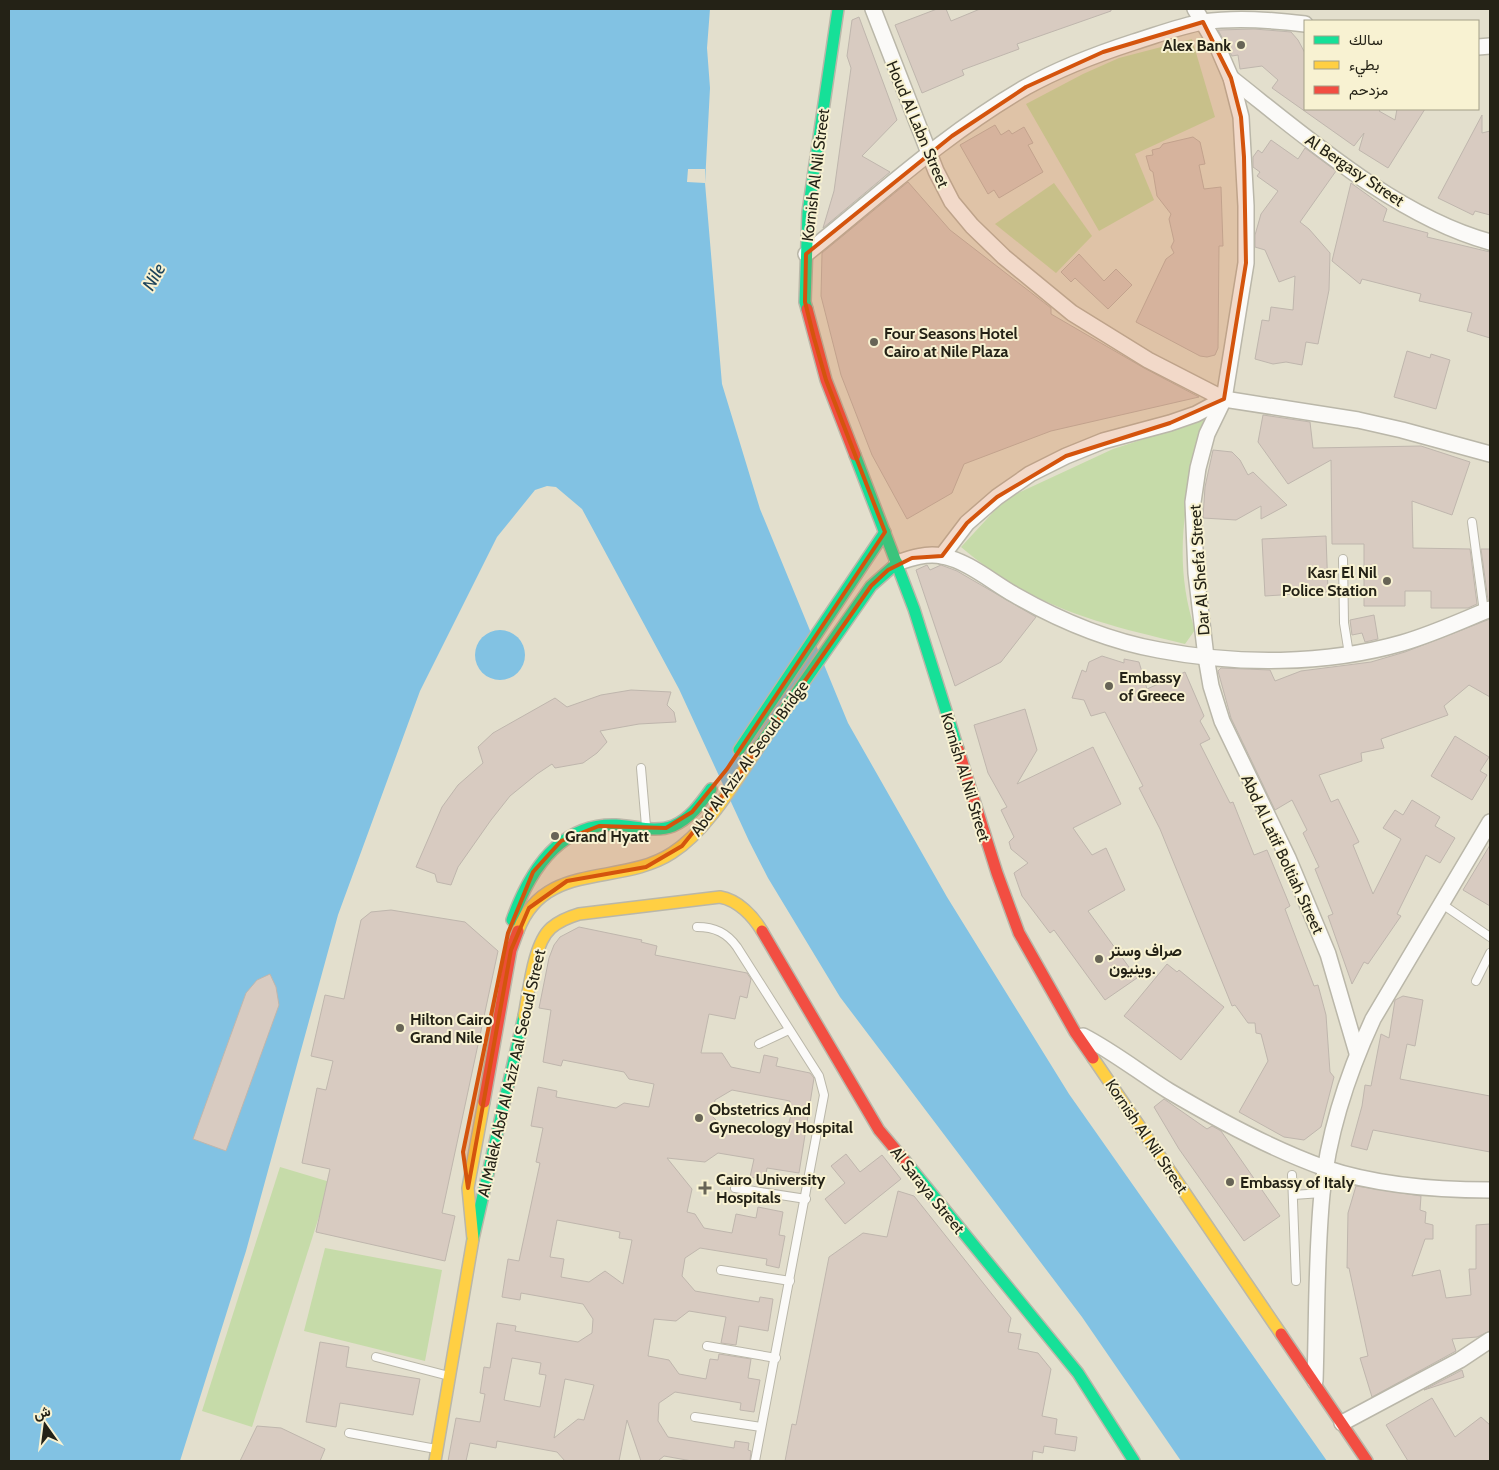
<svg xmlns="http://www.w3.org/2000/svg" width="1499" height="1470" font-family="Cabin,Vazirmatn,sans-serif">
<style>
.green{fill:#c6dba9}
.water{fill:#82c2e3}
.pier{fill:#e3dfcd}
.building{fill:#d8cbc1;stroke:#bfb6ad;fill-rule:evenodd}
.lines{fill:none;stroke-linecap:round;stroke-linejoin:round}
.lane-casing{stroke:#bab7a9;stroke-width:10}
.street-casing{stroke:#bab7a9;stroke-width:18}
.fast-casing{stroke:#bab7a9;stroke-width:14}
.slow-casing{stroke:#bab7a9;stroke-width:14}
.jam-casing{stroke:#bab7a9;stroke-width:14}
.lane{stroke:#fbfaf8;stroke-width:8}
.street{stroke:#fbfaf8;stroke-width:15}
.fast{stroke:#16e098;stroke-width:11}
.slow{stroke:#ffcf43;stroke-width:11}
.jam{stroke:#f24e42;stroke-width:11}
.marked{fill:#d4540d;fill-opacity:0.2;stroke:#d4540d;stroke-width:4;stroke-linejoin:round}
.poi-dot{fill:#676456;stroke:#f8f2d2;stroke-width:2}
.labels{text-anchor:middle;stroke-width:4;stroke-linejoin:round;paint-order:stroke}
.poi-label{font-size:16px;font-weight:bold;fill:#242216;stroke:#f8f2d2;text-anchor:start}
.street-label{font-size:16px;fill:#242216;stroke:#f8f2d2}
.water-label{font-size:18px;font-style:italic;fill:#1d445b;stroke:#f8f2d2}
</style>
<rect width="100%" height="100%" fill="#e3dfcd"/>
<g class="green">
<polygon points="1192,39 1215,117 1135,154 1154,200 1099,231 1026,104 1083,74 1119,58"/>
<polygon points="1054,183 1092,236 1056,273 995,224"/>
<path d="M1206,419C1186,491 1171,557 1195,630L1185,644C1097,623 1033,608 961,547L997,508L1014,495L1113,449Z"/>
<polygon points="280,1167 330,1182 252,1427 202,1411"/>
<polygon points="325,1248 442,1270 425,1361 304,1331"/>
</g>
<g class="water">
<polygon points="9,9 710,9 707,48 710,88 705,183 722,384 760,509 848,723 947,897 1069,1094 1327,1461 1181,1461 1082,1317 840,997 768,878 749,841 679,689 582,509 556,487 547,486 535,490 497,537 420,691 338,915 246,1251 180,1461 9,1461"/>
<circle cx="500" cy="655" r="25"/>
</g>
<polygon class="pier" points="688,169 705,169 705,183 687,182"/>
<g class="building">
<polygon points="937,9 946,9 951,21 980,9 1111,9 1111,11 1017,44 1019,49 962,70 964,75 922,93 895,25"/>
<polygon points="859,17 897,120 862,156 890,172 823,228 834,191 851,68 847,56 852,20"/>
<polygon points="1254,29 1291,32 1298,40 1305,53 1305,109 1381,109 1379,111 1395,120 1397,109 1425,109 1388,168 1359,150 1364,133 1354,146 1272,88 1278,80 1262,66 1240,69 1238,55 1232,56 1218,30"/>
<polygon points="1482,115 1482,133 1490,131 1490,215 1475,211 1473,215 1438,198"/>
<polygon points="995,125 1001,135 1009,130 1012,134 1024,127 1033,143 1028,145 1043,172 999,198 994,190 988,194 960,145"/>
<polygon points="1193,137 1200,142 1205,164 1199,165 1204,189 1221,187 1223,246 1219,246 1218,348 1215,355 1207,357 1200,356 1136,322 1166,259 1174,253 1171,247 1174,241 1169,219 1171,214 1157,196 1153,172 1150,170 1146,156 1153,155 1152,150 1160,148 1163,144"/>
<polygon points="1271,140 1298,159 1305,148 1336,171 1300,222 1309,229 1330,253 1329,290 1318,344 1306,342 1302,365 1286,362 1273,364 1255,359 1262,320 1269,321 1271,307 1293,310 1295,276 1279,282 1265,250 1255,247 1255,235 1261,214 1278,191 1257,176 1260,172 1253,167 1253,157 1258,150 1262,153"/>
<polygon points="908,182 950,230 1051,308 1051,314 1144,368 1199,397 1051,431 964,464 952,493 907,519 872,455 841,375 821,296 822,253"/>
<polygon points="1351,183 1387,209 1383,221 1428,233 1427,237 1490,252 1490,338 1467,331 1472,313 1419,301 1421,294 1362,279 1360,284 1332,261"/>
<polygon points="1079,254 1104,281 1116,269 1132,285 1108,309 1075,278 1071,282 1061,272"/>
<polygon points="1407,351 1430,358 1431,354 1450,360 1436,409 1394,397"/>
<polygon points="1263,415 1310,422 1313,448 1421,446 1470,462 1452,515 1412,501 1413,548 1470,549 1477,604 1468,608 1431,608 1431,591 1405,591 1405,606 1364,606 1364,544 1332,544 1331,460 1288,484 1258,442"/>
<polygon points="1213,450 1232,452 1240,460 1248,475 1253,472 1287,505 1261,519 1261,506 1236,520 1203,518 1205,487"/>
<polygon points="1326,536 1328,592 1265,596 1262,539"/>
<polygon points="1481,549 1490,549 1490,600 1488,600"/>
<polygon points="927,565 930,570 941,565 957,571 1036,617 1001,662 955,686 916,570"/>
<polygon points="1374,615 1378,639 1365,642 1362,633 1352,635 1350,620"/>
<polygon points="1490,619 1490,697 1469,685 1444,706 1448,715 1381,739 1384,748 1361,753 1362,761 1319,775 1331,802 1338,799 1359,842 1353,845 1373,894 1401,839 1383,828 1395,810 1403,815 1412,800 1440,817 1435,826 1455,838 1440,863 1426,855 1397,914 1401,916 1368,964 1364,962 1352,984 1328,916 1333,914 1315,869 1319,867 1303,833 1307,830 1292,800 1275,810 1231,718 1218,671 1221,668 1270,670 1275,681 1301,671 1371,662 1405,652"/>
<polygon points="1102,656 1124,663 1124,659 1139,662 1147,689 1185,672 1204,716 1200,721 1210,739 1200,744 1230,803 1233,802 1254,855 1267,850 1290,906 1285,909 1314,986 1318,985 1326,1015 1330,1072 1334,1077 1321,1127 1304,1140 1284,1137 1239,1112 1268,1061 1261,1034 1256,1033 1255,1023 1248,1023 1235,1005 1232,1006 1160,829 1139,788 1143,786 1105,712 1091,716 1084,700 1072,698 1082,670 1086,672 1089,662"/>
<polygon points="631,690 671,692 667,705 674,712 676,722 639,724 600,731 607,742 597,753 583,763 555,768 552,764 537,774 510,796 491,820 458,867 451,885 437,882 435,874 416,867 442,807 458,785 483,763 478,747 493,733 555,698 567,707 601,695"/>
<polygon points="1025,709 1037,750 1017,784 1093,747 1121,804 1073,828 1092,855 1106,848 1125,890 1088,911 1137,978 1105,1000 1054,930 1050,933 1022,896 1014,873 1028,863 1011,849 1009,842 1014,837 1001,810 1007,807 988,773 974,725"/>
<polygon points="1455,736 1489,757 1480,771 1487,775 1472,800 1431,776"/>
<polygon points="1490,845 1490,906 1463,890"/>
<polygon points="391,910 465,922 498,951 442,1213 455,1216 445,1261 316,1232 330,1169 302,1163 317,1088 326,1090 333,1061 311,1056 325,995 344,999 361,920 371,912"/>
<path d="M579,927L642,940L641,942L657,946L655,955L747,973L751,979L747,998L740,996L735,1019L709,1014L701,1053H722L731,1067L760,1073L764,1055L778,1058L776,1066L810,1073L814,1078L799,1173L767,1168L765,1180L750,1177L754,1159L718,1153L705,1162L667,1158L692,1189L687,1212L695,1214L704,1228L732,1233L736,1214L756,1218L758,1207L783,1212L779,1235L785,1236L779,1268L766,1265L767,1259L700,1248L685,1258L682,1276L695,1291L759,1302L760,1297L773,1299L768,1331L739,1326L736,1345L721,1343L726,1317L689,1311L676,1321L654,1319L648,1356L669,1360L679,1374L706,1379L710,1359L718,1360L719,1354L751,1359L748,1378L760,1380L754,1412L740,1410L741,1403L675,1392L659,1403L658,1421L668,1437L734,1448L735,1441L749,1443L748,1450L751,1451L750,1461H692L664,1456L658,1461H641L627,1420L619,1461H565L557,1452L497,1441L496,1448L470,1443L466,1461H448L456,1418L480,1422L485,1394L480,1393L484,1367L490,1368L497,1323L516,1326L515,1331L578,1342L592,1333L593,1319L583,1304L521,1293L520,1300L502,1297L508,1259L519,1261L540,1163L536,1162L543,1128L531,1126L538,1087L557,1091L556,1097L616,1108L624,1103L649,1107L654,1084L629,1079L624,1072L563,1060L561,1066L543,1062L551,1010L539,1008L549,958L554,945L560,937ZM732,1090L790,1101L789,1107L793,1108L785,1137L723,1127L712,1116L715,1100ZM557,1220L620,1232L619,1238L632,1240L623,1284L605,1271L589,1282L561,1277L564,1259L550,1257ZM512,1358L541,1363L539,1374L546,1375L540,1407L504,1400ZM565,1379L594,1385L584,1420L578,1419L554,1438Z"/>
<polygon points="1167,964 1177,972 1179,970 1224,1007 1181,1060 1124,1016"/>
<polygon points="270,974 276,987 279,1005 226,1151 193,1139 246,993 257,980"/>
<polygon points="1403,996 1423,1000 1415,1046 1407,1044 1400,1079 1490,1096 1490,1152 1373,1130 1367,1150 1351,1146 1362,1106 1365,1085 1371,1086 1381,1034 1389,1038 1395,1000"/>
<polygon points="1164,1099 1207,1129 1212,1126 1221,1131 1280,1216 1244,1241 1179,1149 1154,1107"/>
<polygon points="846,1154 860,1172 882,1155 901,1179 845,1224 825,1199 845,1183 831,1166"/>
<polygon points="1356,1186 1421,1196 1420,1210 1426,1212 1425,1223 1433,1225 1433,1239 1425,1239 1412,1276 1440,1270 1446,1298 1471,1295 1469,1269 1476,1269 1476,1225 1490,1224 1490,1331 1477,1337 1452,1339 1456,1351 1372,1397 1360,1358 1368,1356 1349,1268 1347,1268 1348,1213"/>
<polygon points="898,1191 914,1196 1011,1318 1008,1332 1021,1334 1018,1349 1038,1353 1051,1369 1042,1416 1057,1419 1055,1434 1077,1437 1075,1451 1044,1446 1043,1453 1033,1451 1032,1461 785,1461 792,1424 796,1425 829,1257 863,1233 887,1237"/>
<polygon points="320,1342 349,1347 346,1367 420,1379 413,1415 340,1403 336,1427 306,1422"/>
<polygon points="1462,1370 1464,1377 1424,1390"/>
<polygon points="1432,1398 1455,1437 1481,1417 1490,1425 1490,1461 1408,1461 1386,1425"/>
<polygon points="257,1426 281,1428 325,1449 320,1461 240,1461"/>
</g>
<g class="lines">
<g class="lane-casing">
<g id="lane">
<polyline points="1472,522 1484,612"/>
<polyline points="1343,559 1344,623 1349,654"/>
<polyline points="641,768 646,826"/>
<polyline points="1442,904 1490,937"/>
<path d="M697,927C715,927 727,933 737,947L819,1076L824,1095L755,1461"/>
<polyline points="1476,981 1490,953"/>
<polyline points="759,1044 789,1030"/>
<polyline points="1292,1175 1296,1281"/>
<polyline points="735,1188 806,1199"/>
<polyline points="1293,1195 1322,1193"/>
<polyline points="721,1270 790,1281"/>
<polyline points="707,1346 776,1358"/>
<polyline points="376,1357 449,1376"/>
<polyline points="695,1417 761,1427"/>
<polyline points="349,1433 436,1449"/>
</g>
</g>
<g class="street-casing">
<g id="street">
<polyline points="873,9 936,171 952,202 972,226 1004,257 1072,313 1148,360 1224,399"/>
<polyline points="1195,9 1218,48 1231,78 1241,117 1246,206 1246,263 1224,399 1207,434 1198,468 1193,502 1196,573 1206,657 1211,686 1222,721 1288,858 1328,954 1357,1053"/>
<polyline points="1478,47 1490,46"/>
<path d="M1231,78C1306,137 1397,217 1490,242"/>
<path d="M806,254C877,197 946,133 1026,87C1060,68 1097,54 1134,42C1157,35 1180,26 1203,22C1237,17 1272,20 1305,24"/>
<polyline points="942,556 967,523 997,497 1030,474 1066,456 1103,441 1170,423 1196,414 1224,399 1358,420 1402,430 1490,454"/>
<path d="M897,563C911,558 926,553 942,556C968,561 992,582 1015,595C1059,620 1109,641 1159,650C1237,665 1325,665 1402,643C1433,634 1461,621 1490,609"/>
<path d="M1083,1036C1114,1052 1140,1073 1169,1091C1218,1120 1271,1149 1325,1168C1375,1185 1438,1190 1490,1190"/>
<path d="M1315,1381C1317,1318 1316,1256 1322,1194C1328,1134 1348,1073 1373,1019L1490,822"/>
<polyline points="1342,1423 1460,1360 1490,1340"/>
</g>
</g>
<g class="fast-casing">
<g id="fast">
<polyline points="807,309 805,302 808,212 838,9"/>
<polyline points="855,455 914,609 958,749"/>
<polyline points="758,748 871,586 897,563"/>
<polyline points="739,750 885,532"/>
<path d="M512,920C529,872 559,823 616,825C635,826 655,833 673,826C690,819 701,803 711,789"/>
<polyline points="905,1161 1078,1373 1134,1461"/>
<polyline points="473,1239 524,1016"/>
</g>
</g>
<g class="slow-casing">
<g id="slow">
<path d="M518,931C544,860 620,887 672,853C707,831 735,782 758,748"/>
<path d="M524,1016C529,992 533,944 551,928C559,921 569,917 579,914L720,897C738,900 753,916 762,931"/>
<polyline points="1093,1058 1281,1334"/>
<polyline points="435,1461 473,1239 468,1188 484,1102"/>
</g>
</g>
<g class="jam-casing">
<g id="jam">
<polyline points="807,309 826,380 855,455"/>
<polyline points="958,749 997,873 1019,933 1075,1032 1093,1058"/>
<polyline points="762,931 879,1130 905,1161"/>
<polyline points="484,1102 511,950 518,931"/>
<polyline points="1281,1334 1367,1461"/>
</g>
</g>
<use href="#lane" class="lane"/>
<use href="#street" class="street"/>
<use href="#fast" class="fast"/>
<use href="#slow" class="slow"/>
<use href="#jam" class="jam"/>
</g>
<path class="marked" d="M1203,22L1231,78L1241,117L1244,157L1246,263L1224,399L1170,423L1066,456L997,497L967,523L942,556L912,558L888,570L871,586L740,774L682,846L646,867L567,881L529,908L511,950L468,1188L463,1152L508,933L533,872L561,841L599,826L666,828L692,812L727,769L885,532L826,380L814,338L805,302L806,254L952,136L1026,87L1103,52Z"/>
<g class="poi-dot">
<circle cx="1241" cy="45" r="5"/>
<circle cx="874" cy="342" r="5"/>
<circle cx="1387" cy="581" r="5"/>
<circle cx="1109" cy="686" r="5"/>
<circle cx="555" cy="836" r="5"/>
<circle cx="1099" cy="959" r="5"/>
<circle cx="400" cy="1028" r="5"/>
<circle cx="699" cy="1118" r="5"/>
<circle cx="1230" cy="1182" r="5"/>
<path d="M702.5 1180.5h5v5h5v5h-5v5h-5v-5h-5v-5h5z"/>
</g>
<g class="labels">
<g class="poi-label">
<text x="1231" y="51" text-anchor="end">Alex Bank</text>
<text x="884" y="339">Four Seasons Hotel<tspan x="884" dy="18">Cairo at Nile Plaza</tspan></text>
<text x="1377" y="578" text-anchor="end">Kasr El Nil<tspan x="1377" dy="18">Police Station</tspan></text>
<text x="1119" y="683">Embassy<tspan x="1119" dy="18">of Greece</tspan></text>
<text x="565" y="842">Grand Hyatt</text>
<text x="1109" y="956">صراف وستر<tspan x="1109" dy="18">وينيون.</tspan></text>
<text x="410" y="1025">Hilton Cairo<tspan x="410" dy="18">Grand Nile</tspan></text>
<text x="709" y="1115">Obstetrics And<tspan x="709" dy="18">Gynecology Hospital</tspan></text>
<text x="716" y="1185">Cairo University<tspan x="716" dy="18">Hospitals</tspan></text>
<text x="1240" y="1188">Embassy of Italy</text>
</g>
<g class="street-label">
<text transform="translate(918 124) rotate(67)" y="6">Houd Al Labn Street</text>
<text transform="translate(1355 170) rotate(34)" y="6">Al Bergasy Street</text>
<text transform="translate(815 175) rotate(-83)" y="6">Kornish Al Nil Street</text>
<text transform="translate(1199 570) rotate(-94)" y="6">Dar Al Shefa' Street</text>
<text transform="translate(749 758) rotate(-54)" y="6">Abd Al Aziz Al Seoud Bridge</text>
<text transform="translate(966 777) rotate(73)" y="6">Kornish Al Nil Street</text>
<text transform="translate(1283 854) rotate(65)" y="6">Abd Al Latif Boltiah Street</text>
<text transform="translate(511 1073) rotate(-77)" y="6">Al Malek Abd Al Aziz Aal Seoud Street</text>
<text transform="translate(1147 1136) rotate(56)" y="6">Kornish Al Nil Street</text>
<text transform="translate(928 1190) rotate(51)" y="6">Al Saraya Street</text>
</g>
<g class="water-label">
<text transform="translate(154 277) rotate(-61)" y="6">Nile</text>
</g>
</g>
<rect width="1499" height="1470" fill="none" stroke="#242216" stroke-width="20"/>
<rect x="1304" y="20" width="175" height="90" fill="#f8f2d2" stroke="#a39f87"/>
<rect x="1314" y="36" width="25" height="8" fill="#16e098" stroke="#a39f87"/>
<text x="1349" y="45" font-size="15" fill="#242216">سالك</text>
<rect x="1314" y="61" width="25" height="8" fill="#ffcf43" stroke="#a39f87"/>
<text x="1349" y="70" font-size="15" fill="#242216">بطيء</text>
<rect x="1314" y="86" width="25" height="8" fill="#f24e42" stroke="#a39f87"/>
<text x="1349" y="95" font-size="15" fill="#242216">مزدحم</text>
<g transform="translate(45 1425) rotate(346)" stroke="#f8f2d2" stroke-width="4" paint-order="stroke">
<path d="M0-4L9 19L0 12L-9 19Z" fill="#242216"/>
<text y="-8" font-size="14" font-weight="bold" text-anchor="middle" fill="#242216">ش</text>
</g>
</svg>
